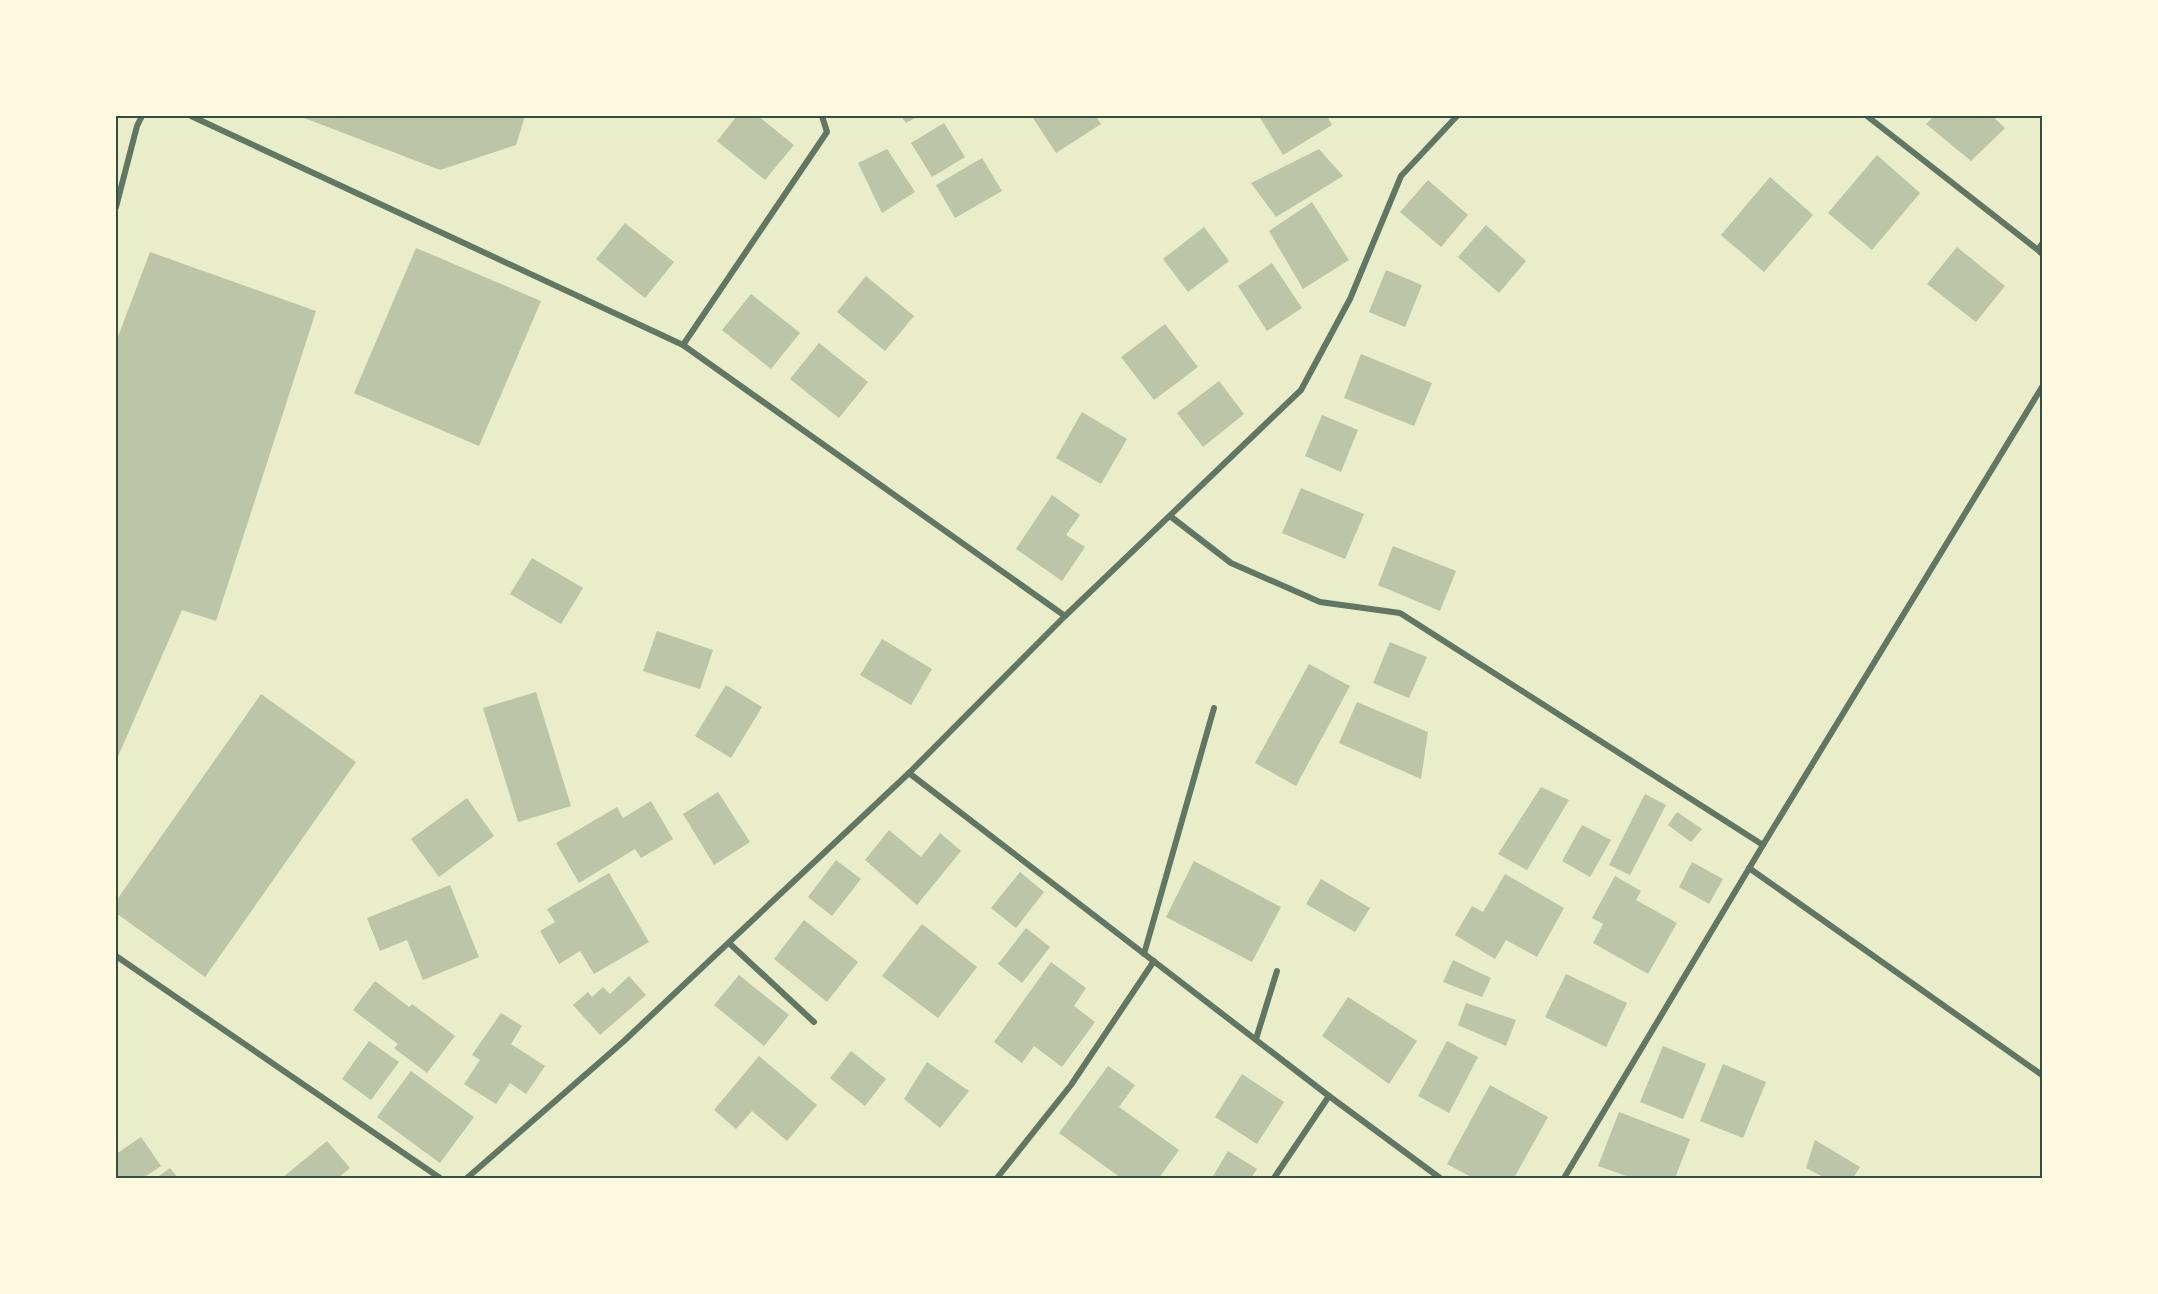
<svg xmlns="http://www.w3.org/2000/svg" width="2158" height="1294" font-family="Signika,sans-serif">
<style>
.building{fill:#bcc5a7}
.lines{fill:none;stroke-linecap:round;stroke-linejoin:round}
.minor{stroke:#617663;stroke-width:6}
.neatline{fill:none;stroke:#344e41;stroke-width:2}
</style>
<rect width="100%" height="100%" fill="#e9edc9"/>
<g class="building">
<polygon points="299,116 525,116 516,145 440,170"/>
<polygon points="737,116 758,116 794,145 765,180 717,141"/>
<polygon points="901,116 918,116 906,123"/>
<polygon points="1037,116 1096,116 1101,124 1056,153 1033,118"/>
<polygon points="1259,116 1327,116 1332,125 1283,155"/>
<polygon points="1934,116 1992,116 2005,128 1971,161 1926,124"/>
<polygon points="944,123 965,157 932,177 911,143"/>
<polygon points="887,149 915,192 882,213 858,163"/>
<polygon points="1319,149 1343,176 1276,217 1251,183"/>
<polygon points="1877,155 1920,193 1872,250 1828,213"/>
<polygon points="982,158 1002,191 955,218 936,185"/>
<polygon points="1770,177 1813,215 1764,272 1721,235"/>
<polygon points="1428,180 1468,215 1441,247 1400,212"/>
<polygon points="1312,202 1349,260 1303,289 1269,231"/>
<polygon points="625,223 674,262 645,298 596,259"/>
<polygon points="1486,225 1526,261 1499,293 1458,257"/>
<polygon points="1204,227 1229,261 1188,292 1163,259"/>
<polygon points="1957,247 2005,286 1976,322 1927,284"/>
<polygon points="416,248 541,301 479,446 354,393"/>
<polygon points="150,252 316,311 216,621 182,610 116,761 116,342"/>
<polygon points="1272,263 1302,308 1267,331 1238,286"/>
<polygon points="1386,270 1422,285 1405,327 1369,312"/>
<polygon points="866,276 914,316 885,351 837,312"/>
<polygon points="751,294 800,333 771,369 722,330"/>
<polygon points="1165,324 1198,367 1154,400 1121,357"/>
<polygon points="819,343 868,382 839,418 790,379"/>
<polygon points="1361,354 1432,383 1414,426 1344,398"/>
<polygon points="1219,381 1244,414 1203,447 1177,413"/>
<polygon points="1082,412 1127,439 1101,484 1056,458"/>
<polygon points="1322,415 1358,430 1341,472 1305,456"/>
<polygon points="1301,488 1364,514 1345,559 1282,533"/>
<polygon points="1052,495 1080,515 1066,535 1085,547 1062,581 1016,549"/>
<polygon points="1393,546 1456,571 1440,611 1378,585"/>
<polygon points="532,558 583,588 561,624 510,594"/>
<polygon points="657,631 713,650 700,689 643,671"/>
<polygon points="882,639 932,669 911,705 860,675"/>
<polygon points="1390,642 1427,657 1409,698 1373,683"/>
<polygon points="1309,664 1350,686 1296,786 1255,763"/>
<polygon points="726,685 762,707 731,758 695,736"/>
<polygon points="536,692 571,806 518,822 483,708"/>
<polygon points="261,694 356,762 205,977 116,913 116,901"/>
<polygon points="1357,702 1428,732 1421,779 1339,743"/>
<polygon points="1541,787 1569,800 1527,870 1498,854"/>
<polygon points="718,792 750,842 714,865 683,814"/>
<polygon points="1645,794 1666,805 1630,875 1609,865"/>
<polygon points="467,798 494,836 439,877 411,839"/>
<polygon points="651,801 673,839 641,858 635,849 579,883 556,843 617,807 623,818"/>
<polygon points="1677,812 1702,829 1691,842 1668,825"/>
<polygon points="1582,825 1611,840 1590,877 1562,861"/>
<polygon points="889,830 921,857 940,833 961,851 917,905 865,860"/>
<polygon points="836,860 861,879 832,916 808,897"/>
<polygon points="1194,861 1281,907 1252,962 1166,917"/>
<polygon points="1692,862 1723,879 1709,904 1679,887"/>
<polygon points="1020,872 1044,892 1016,928 991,908"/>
<polygon points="609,873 649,942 594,974 580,951 559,964 540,931 555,922 547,909"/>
<polygon points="1505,874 1564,908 1537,957 1506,940 1495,959 1455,935 1472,906 1483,912"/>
<polygon points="1615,876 1641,891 1636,900 1677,923 1648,974 1593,943 1603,924 1592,918"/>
<polygon points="1321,879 1370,908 1355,932 1306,904"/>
<polygon points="450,885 479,957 423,980 407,940 380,951 367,918"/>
<polygon points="804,920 858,962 827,1002 774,959"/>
<polygon points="922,924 977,967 938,1018 882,976"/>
<polygon points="1026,928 1050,947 1022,983 998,964"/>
<polygon points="1453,960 1491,978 1482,997 1443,982"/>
<polygon points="1051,962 1086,988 1074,1006 1095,1022 1062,1067 1034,1046 1022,1063 994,1042"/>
<polygon points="1566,974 1627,1003 1606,1047 1545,1017"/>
<polygon points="739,975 789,1015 764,1046 714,1005"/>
<polygon points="629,976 646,995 600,1035 573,1005 588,992 592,997 603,987 610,994"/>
<polygon points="375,981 409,1007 412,1004 455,1036 427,1073 394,1048 398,1044 353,1010"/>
<polygon points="1348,997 1417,1041 1389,1084 1322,1036"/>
<polygon points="1466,1003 1516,1020 1506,1046 1458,1025"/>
<polygon points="501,1013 522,1026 511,1044 545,1066 526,1094 510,1083 496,1104 464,1084 480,1060 472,1055"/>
<polygon points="369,1041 399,1062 371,1100 342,1079"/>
<polygon points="1447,1041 1478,1057 1449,1113 1418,1096"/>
<polygon points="1663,1046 1706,1064 1683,1119 1640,1102"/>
<polygon points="851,1051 886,1079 865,1106 830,1078"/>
<polygon points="759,1056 817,1105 787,1141 752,1111 736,1129 714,1110"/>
<polygon points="927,1062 969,1091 940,1128 904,1099"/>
<polygon points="1723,1064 1766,1082 1743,1138 1700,1121"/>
<polygon points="1108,1066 1135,1085 1119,1107 1179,1150 1159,1178 1121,1178 1059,1133"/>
<polygon points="411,1071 474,1117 440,1163 377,1117"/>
<polygon points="1242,1074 1284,1102 1257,1144 1215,1117"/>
<polygon points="1490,1085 1548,1117 1514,1178 1473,1178 1447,1164"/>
<polygon points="1619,1112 1690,1139 1675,1178 1632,1178 1598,1166"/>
<polygon points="141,1137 161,1166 143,1178 116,1178 116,1154"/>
<polygon points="1815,1140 1860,1167 1853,1178 1825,1178 1806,1168"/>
<polygon points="327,1141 350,1168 338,1178 282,1178"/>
<polygon points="1228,1151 1257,1169 1251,1178 1212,1178"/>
<polygon points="170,1168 178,1178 156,1178"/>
</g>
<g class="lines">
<g class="minor">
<polyline points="191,116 683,345 1065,616"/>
<polyline points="1867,116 2038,250"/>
<polyline points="116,207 137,126 142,116"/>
<polyline points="2042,244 2038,250 2042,254"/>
<polyline points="683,345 827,132 822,116"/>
<polyline points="1170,516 1231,563 1320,602 1400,613 1763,845"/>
<polyline points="909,773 1329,1096 1440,1178"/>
<polyline points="1749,868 2042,1075"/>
<polyline points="729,943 814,1022"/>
<polyline points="1144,954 1214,708"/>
<polyline points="116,956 440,1178"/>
<polyline points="1256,1039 1277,971"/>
<polyline points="467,1178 624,1041 909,773 1065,616 1301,390 1350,299 1401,176 1457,116"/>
<polyline points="997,1178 1071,1085 1154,961"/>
<polyline points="1274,1178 1329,1096"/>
<polyline points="1564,1178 1763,845 2042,387"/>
</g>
</g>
<rect width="2158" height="1294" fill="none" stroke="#fefae0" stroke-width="234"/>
<rect x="117" y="117" width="1924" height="1060" class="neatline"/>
</svg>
